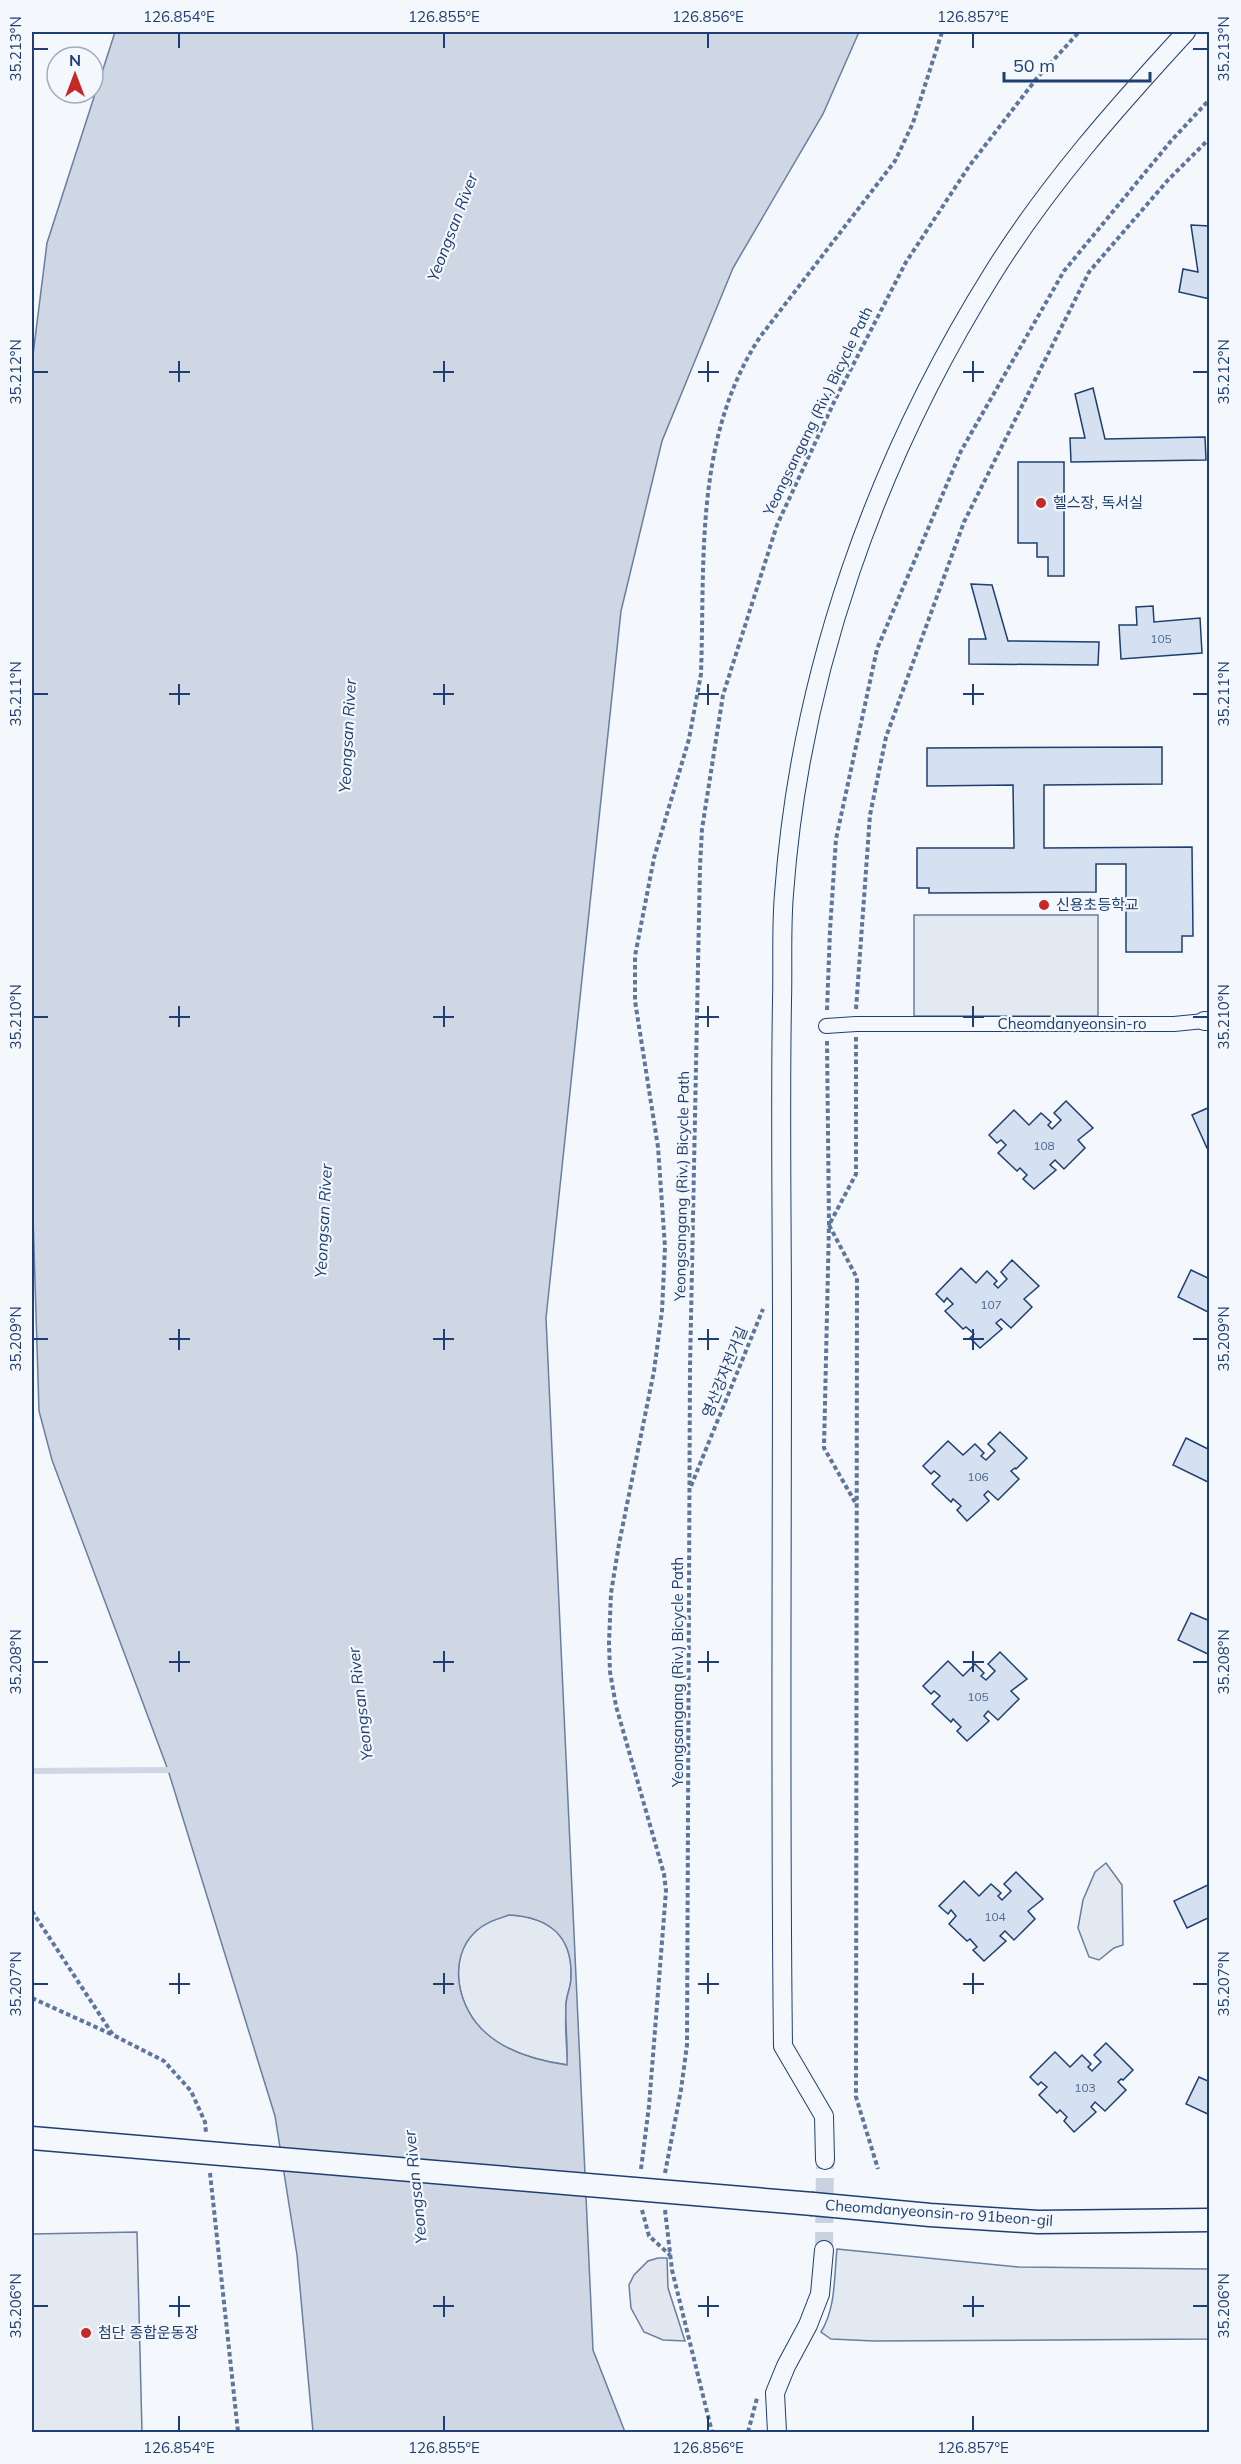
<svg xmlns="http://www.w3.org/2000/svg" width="1241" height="2464" font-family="Mulish,'Noto Sans KR',sans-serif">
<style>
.green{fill:#e3e9f0;stroke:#687fa3;stroke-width:1.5}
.parking{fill:#e3e8f0;stroke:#687fa3;stroke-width:1.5}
.water{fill:#cfd7e4;stroke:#687fa3;stroke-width:1.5;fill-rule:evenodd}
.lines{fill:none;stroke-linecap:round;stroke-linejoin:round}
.stream{stroke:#cfd7e4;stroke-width:6}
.building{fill:#d5e0f0;stroke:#1d3f73;stroke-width:1.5}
.minor-tunnel{stroke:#c9d2e0;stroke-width:18;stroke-dasharray:18 9;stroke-linecap:butt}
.pedestrian-casing{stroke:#1d3f73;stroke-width:16}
.minor-casing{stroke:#1d3f73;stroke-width:20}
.tertiary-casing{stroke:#1d3f73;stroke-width:25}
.path{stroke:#5e769c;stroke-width:4;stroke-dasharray:4.5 3;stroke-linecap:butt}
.pedestrian{stroke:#f4f7fb;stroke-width:14}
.minor{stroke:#f4f7fb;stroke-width:18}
.tertiary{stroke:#f4f7fb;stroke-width:22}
.tertiary-bridge-casing{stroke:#1d3f73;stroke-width:25;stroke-linecap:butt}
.tertiary-bridge{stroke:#f4f7fb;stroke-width:22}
.ticks{fill:none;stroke:#1d3f73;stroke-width:2}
.poi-dot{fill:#c62828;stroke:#f4f7fb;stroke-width:2}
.labels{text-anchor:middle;stroke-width:4.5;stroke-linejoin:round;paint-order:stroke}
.number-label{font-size:12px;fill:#4b6792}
.street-label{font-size:15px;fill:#1d3f73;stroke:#f4f7fb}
.poi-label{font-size:15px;fill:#1d3f73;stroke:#f4f7fb;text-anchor:start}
.water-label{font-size:16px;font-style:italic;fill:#1d3f73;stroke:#f4f7fb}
.neatline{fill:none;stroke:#1d3f73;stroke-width:2}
.ticks-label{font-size:15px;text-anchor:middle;fill:#1d3f73}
</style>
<rect width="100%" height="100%" fill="#f4f7fb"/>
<g class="green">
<rect x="914" y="915" width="184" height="101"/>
<polygon points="1106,1863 1122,1885 1123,1945 1114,1948 1099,1960 1089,1957 1078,1928 1083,1900 1095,1872"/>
<path d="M509,1915C549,1917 573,1936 571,1978C571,1987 566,1996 566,2005C565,2025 566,2044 568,2065C539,2061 509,2053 486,2034C458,2009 446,1959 476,1931C485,1922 497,1919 509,1915Z"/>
<polygon points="137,2232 142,2432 32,2432 32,2234"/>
<path d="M837,2249L1019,2267L1209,2269V2339L874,2341L831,2339L821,2332C836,2308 834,2277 837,2249Z"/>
</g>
<polygon class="parking" points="658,2258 667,2258 668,2288 685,2341 663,2340 644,2332 631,2308 629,2285 634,2275 648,2261"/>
<path class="water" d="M115,32H859L823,114L733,268L662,441L621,611L546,1318L593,2350L625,2432H313L297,2255L275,2116L168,1770L52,1460L39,1411L32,1184V363L47,243ZM509,1915C549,1917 573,1936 571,1978C571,1987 566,1996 566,2005C565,2025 568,2045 567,2065C539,2061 508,2053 486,2033C458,2009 446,1959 476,1931C486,1922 497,1919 509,1915Z"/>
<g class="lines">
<polyline class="stream" points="32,1771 168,1770"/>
</g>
<g class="building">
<polygon points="1191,225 1209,226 1210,299 1179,292 1183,269 1198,272"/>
<polygon points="1093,388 1105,439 1205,437 1206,460 1071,462 1070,438 1085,438 1075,394"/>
<polygon points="1018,462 1064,462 1064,576 1048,576 1048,557 1037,557 1037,543 1018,543"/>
<polygon points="971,584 992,585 1008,641 1099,642 1098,665 969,664 969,639 986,639"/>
<polygon points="1153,606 1154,622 1200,618 1202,653 1121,659 1119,625 1137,625 1136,607"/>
<polygon points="1162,747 1162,784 1044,785 1044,848 1192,847 1193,936 1182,936 1182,952 1126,952 1126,864 1096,864 1096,892 929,893 929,888 917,888 917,848 1014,848 1013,785 927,786 927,748"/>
<polygon points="1066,1101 1093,1128 1078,1140 1085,1148 1064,1169 1055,1160 1050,1165 1056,1170 1034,1189 1023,1179 1027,1175 1020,1168 1017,1171 998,1153 1006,1145 1001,1140 997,1143 989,1135 1014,1110 1029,1125 1041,1113 1051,1122 1048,1125 1052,1129 1061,1120 1054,1113"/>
<polygon points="1210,1107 1210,1147 1207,1148 1192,1115"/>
<polygon points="1012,1260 1039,1286 1024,1299 1032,1307 1011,1328 1001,1319 996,1323 1002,1329 980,1348 970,1338 974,1334 966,1327 963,1329 945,1311 953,1304 947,1298 944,1302 936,1294 961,1268 976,1283 987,1271 997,1281 994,1284 998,1288 1007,1279 1001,1272"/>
<polygon points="1191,1270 1210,1279 1210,1313 1178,1297"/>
<polygon points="1000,1432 1027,1458 1016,1469 1015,1468 1011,1471 1019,1479 998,1500 988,1491 984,1495 989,1501 967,1521 957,1510 961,1506 953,1499 951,1502 932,1484 940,1476 934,1471 931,1474 923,1466 948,1441 963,1455 975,1444 984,1453 981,1456 986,1460 995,1451 988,1444"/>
<polygon points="1186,1438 1210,1450 1210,1483 1173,1465"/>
<polygon points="1191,1613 1210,1621 1210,1655 1178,1640"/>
<polygon points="1000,1652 1027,1679 1011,1691 1019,1699 998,1720 988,1711 984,1716 989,1721 967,1741 957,1731 961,1727 953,1719 951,1722 932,1704 940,1696 934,1691 931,1694 923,1686 948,1661 963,1676 975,1664 984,1673 981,1676 986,1680 995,1671 988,1664"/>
<polygon points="1016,1872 1043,1899 1028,1911 1035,1919 1014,1940 1005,1931 1000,1936 1006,1941 984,1961 973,1950 977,1947 970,1939 967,1941 949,1924 956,1916 951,1910 948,1914 939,1906 964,1881 979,1896 991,1884 1001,1893 998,1896 1002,1900 1011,1891 1004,1884"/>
<polygon points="1210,1884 1210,1917 1187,1928 1174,1901"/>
<polygon points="1106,2043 1133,2070 1123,2080 1121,2079 1118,2082 1126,2090 1105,2111 1095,2102 1091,2107 1096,2112 1074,2132 1064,2121 1067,2117 1060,2110 1057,2113 1039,2095 1047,2087 1041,2082 1038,2085 1030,2077 1055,2052 1070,2067 1082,2055 1091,2064 1088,2067 1092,2071 1101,2062 1094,2055"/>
<polygon points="1199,2077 1210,2082 1210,2115 1186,2104"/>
</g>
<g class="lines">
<polyline class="minor-tunnel" points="824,2250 825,2160"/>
<g class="pedestrian-casing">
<polyline id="pedestrian" points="826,1026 856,1024 1174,1024 1204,1021"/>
</g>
<g class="minor-casing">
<g id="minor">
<polyline points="1204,1021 1210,1021"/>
<path d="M825,2160L824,2116L783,2046C780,1808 782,1570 782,1331C782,1221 780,1111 782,1001C783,965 781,929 784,894C800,673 876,460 993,273C1047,186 1117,107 1186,32"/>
<polyline points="777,2432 775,2393 786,2366 808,2325 820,2294 824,2250"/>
</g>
</g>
<g class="tertiary-casing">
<polyline id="tertiary" points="813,2204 930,2215 1038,2222 1210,2220"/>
</g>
<g class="path">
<polyline points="856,1009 870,815 886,737 964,522 1089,272 1168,180 1210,138"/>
<polyline points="827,1010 830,930 836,839 877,649 961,451 1064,271 1171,141 1210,99"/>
<polyline points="856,1037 856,1174 829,1225 857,1278 856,2097 878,2169"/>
<polyline points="827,1041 829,1225 824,1448 855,1502"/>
<polyline points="691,1486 763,1309"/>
<polyline points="32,1911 113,2035 164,2061 191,2091 205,2122 206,2133"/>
<polyline points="32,1998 113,2035"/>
<path d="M641,2169L649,2106L666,1891L664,1874L616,1706L610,1672L609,1643L611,1593L619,1544L654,1371L662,1311L665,1247L658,1147L635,1001V956L654,858L689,739L701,674C705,559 694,438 760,337L895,161L913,123L942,32"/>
<polyline points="210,2173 238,2432"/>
<polyline points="665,2173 681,2090 687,2045 690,1367 700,866 702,829 723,695 777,525 835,400 906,262 970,165 1037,78 1079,32"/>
<polyline points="642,2210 649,2236 670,2255"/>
<polyline points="665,2210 672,2270 712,2432"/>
<polyline points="748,2432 757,2398"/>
</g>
<use href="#pedestrian" class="pedestrian"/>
<use href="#minor" class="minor"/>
<use href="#tertiary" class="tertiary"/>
<g class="tertiary-bridge-casing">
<polyline id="tertiary-bridge" points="32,2138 813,2204"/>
</g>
<use href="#tertiary-bridge" class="tertiary-bridge"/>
</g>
<path class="ticks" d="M179,33V48M444,33V48M708,33V48M973,33V48M33,49H48M1193,49H1208M179,361V382M444,361V382M708,361V382M973,361V382M33,372H48M169,372H190M433,372H454M698,372H719M963,372H984M1193,372H1208M179,684V705M444,684V705M708,684V705M973,684V705M33,694H48M169,694H190M433,694H454M698,694H719M963,694H984M1193,694H1208M179,1006V1027M444,1006V1027M708,1006V1027M973,1006V1027M33,1017H48M169,1017H190M433,1017H454M698,1017H719M963,1017H984M1193,1017H1208M179,1329V1350M444,1329V1350M708,1329V1350M973,1329V1350M33,1339H48M169,1339H190M433,1339H454M698,1339H719M963,1339H984M1193,1339H1208M179,1651V1672M444,1651V1672M708,1651V1672M973,1651V1672M33,1662H48M169,1662H190M433,1662H454M698,1662H719M963,1662H984M1193,1662H1208M179,1973V1994M444,1973V1994M708,1973V1994M973,1973V1994M33,1984H48M169,1984H190M433,1984H454M698,1984H719M963,1984H984M1193,1984H1208M179,2296V2317M444,2296V2317M708,2296V2317M973,2296V2317M33,2306H48M169,2306H190M433,2306H454M698,2306H719M963,2306H984M1193,2306H1208M179,2416V2431M444,2416V2431M708,2416V2431M973,2416V2431"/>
<g class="poi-dot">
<circle cx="1041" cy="503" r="6"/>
<circle cx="1044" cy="905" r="6"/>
<circle cx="86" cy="2333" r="6"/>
</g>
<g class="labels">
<g class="number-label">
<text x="1161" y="643">105</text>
<text x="1044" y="1150">108</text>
<text x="991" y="1309">107</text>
<text x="978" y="1481">106</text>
<text x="978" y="1701">105</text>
<text x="995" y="1921">104</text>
<text x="1085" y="2092">103</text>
</g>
<g class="street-label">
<text transform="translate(818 411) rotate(-64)" y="5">Yeongsangang (Riv.) Bicycle Path</text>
<text x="1072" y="1029">Cheomdanyeonsin-ro</text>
<text transform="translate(682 1186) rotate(-89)" y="5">Yeongsangang (Riv.) Bicycle Path</text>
<text transform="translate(725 1372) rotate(-68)" y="5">영산강자전거길</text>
<text transform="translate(678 1672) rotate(-90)" y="5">Yeongsangang (Riv.) Bicycle Path</text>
<text transform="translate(939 2213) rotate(4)" y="5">Cheomdanyeonsin-ro 91beon-gil</text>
</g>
<g class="poi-label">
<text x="1053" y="508">헬스장, 독서실</text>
<text x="1056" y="910">신용초등학교</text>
<text x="98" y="2338">첨단 종합운동장</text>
</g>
<g class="water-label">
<text transform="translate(452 227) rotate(-69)" y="6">Yeongsan River</text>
<text transform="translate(347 736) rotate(-87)" y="6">Yeongsan River</text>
<text transform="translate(323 1221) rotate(-87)" y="6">Yeongsan River</text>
<text transform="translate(360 1704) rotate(-97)" y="6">Yeongsan River</text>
<text transform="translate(415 2187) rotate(-96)" y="6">Yeongsan River</text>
</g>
</g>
<rect width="1241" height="2464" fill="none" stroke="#f4f7fb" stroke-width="66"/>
<g transform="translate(75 75)"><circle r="28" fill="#f4f7fb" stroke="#9eadc5" stroke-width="1.5"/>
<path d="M0-4.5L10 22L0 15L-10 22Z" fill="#c62828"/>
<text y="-9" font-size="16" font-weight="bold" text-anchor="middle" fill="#1d3f73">N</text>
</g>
<path d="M1004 72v9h146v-9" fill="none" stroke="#1d3f73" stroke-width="3"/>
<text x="1013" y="72" font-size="18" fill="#1d3f73" stroke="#f4f7fb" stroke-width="4.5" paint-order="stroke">50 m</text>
<rect x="33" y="33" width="1175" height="2398" class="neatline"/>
<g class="ticks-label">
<text x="179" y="22">126.854°E</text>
<text x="444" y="22">126.855°E</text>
<text x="708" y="22">126.856°E</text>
<text x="973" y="22">126.857°E</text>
<text transform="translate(16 49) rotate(-90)" y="5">35.213°N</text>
<text transform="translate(1224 49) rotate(-90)" y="5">35.213°N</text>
<text transform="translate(16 372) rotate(-90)" y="5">35.212°N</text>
<text transform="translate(1224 372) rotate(-90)" y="5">35.212°N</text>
<text transform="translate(16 694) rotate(-90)" y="5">35.211°N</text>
<text transform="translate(1224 694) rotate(-90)" y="5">35.211°N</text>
<text transform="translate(16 1017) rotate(-90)" y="5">35.210°N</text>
<text transform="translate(1224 1017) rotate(-90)" y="5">35.210°N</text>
<text transform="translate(16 1339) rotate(-90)" y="5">35.209°N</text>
<text transform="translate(1224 1339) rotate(-90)" y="5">35.209°N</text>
<text transform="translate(16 1662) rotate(-90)" y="5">35.208°N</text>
<text transform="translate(1224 1662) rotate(-90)" y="5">35.208°N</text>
<text transform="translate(16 1984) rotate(-90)" y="5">35.207°N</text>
<text transform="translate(1224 1984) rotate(-90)" y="5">35.207°N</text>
<text transform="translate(16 2306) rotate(-90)" y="5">35.206°N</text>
<text transform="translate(1224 2306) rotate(-90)" y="5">35.206°N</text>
<text x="179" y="2453">126.854°E</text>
<text x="444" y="2453">126.855°E</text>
<text x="708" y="2453">126.856°E</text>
<text x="973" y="2453">126.857°E</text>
</g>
</svg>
